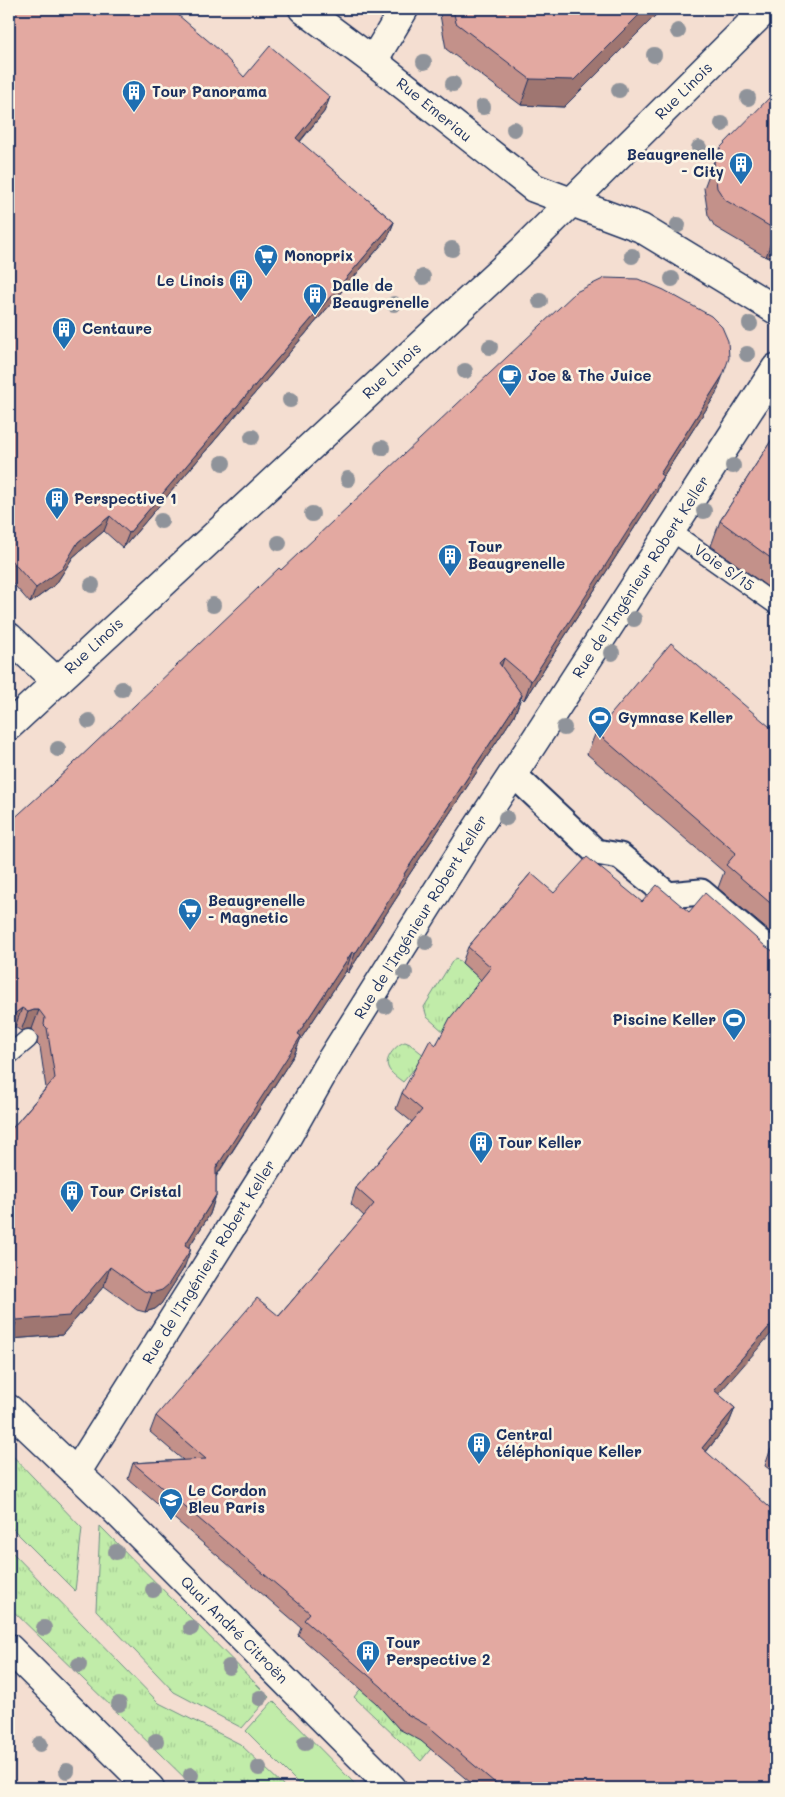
<svg xmlns="http://www.w3.org/2000/svg" width="785" height="1797" font-family="Mali,sans-serif">
<style>
.grass{fill:url(#grass-tufts);stroke:#6e8e84}
.pitch{fill:#c1eca9;stroke:#6e8e84}
.lines{fill:none;stroke-linecap:round;stroke-linejoin:round}
.service-casing{stroke:#1b2f5e;stroke-width:21}
.pedestrian-casing{stroke:#1b2f5e;stroke-width:29}
.minor-casing{stroke:#1b2f5e;stroke-width:31}
.tertiary-casing{stroke:#1b2f5e;stroke-width:31}
.primary-casing{stroke:#1b2f5e;stroke-width:31}
.service{stroke:#fcf5e5;stroke-width:18}
.pedestrian{stroke:#fcf5e5;stroke-width:25}
.minor{stroke:#fcf5e5;stroke-width:28}
.tertiary{stroke:#fcf5e5;stroke-width:28}
.primary{stroke:#fcf5e5;stroke-width:28}
.tree{fill:#8f939a}
.wall{fill:#c3918a;stroke:#1b2f5e}
.shaded-wall{fill:#9f7671;stroke:#1b2f5e}
.building{fill:#e3a9a1;stroke:#1b2f5e}
.labels{text-anchor:middle;stroke-width:5;stroke-linejoin:round;paint-order:stroke}
.street-label{font-size:15px;fill:#1b2f5e;stroke:#fcf5e5}
.poi-label{font-size:15px;font-weight:bold;fill:#1b2f5e;stroke:#fcf5e5;text-anchor:start}
</style>
<defs>
<pattern id="grass-tufts" width="24" height="20" patternUnits="userSpaceOnUse" patternTransform="scale(1.25)"><rect width="24" height="20" fill="#c1eca9"/><path d="M3 7l-1-3M5 7V3M7 7l1-3M15 17l-1-3M17 17v-4M19 17l1-3" fill="none" stroke="#a5cb94"/></pattern>
</defs>
<rect width="100%" height="100%" fill="#f4ded1"/>
<filter id="ink" filterUnits="userSpaceOnUse"><feTurbulence type="fractalNoise" baseFrequency=".02" numOctaves="2"/><feDisplacementMap in="SourceGraphic" scale="10" xChannelSelector="R" yChannelSelector="G"/><feConvolveMatrix kernelMatrix="1 2 1 2 8 2 1 2 1" color-interpolation-filters="sRGB"/></filter>
<g filter="url(#ink)">
<g class="grass">
<polygon points="456,958 486,984 445,1033 427,1017 424,1007 453,960"/>
<path d="M405,1042L410,1044L425,1056L403,1082C398,1078 390,1073 388,1067C384,1058 397,1044 405,1042Z"/>
<polygon points="9,1452 82,1528 75,1591 9,1525"/>
<polygon points="100,1526 269,1697 242,1728 174,1692 96,1610"/>
<polygon points="9,1549 159,1703 240,1744 286,1788 195,1788 9,1607"/>
<polygon points="368,1680 438,1740 421,1761 354,1697"/>
</g>
<polygon class="pitch" points="273,1701 359,1788 303,1788 246,1731"/>
<g class="lines">
<g class="service-casing">
<g id="service">
<polyline points="671,531 776,605"/>
<polyline points="9,1055 28,1039"/>
</g>
</g>
<g class="pedestrian-casing">
<polyline id="pedestrian" points="513,774 596,852 620,856 668,895 701,892 776,956"/>
</g>
<g class="minor-casing">
<g id="minor">
<polyline points="303,9 373,61 534,188 641,228 776,310"/>
<polyline points="373,61 404,9"/>
<polyline points="9,637 56,681"/>
<polyline points="9,1409 107,1502 392,1788"/>
<polyline points="76,1473 281,1148 326,1068 468,842 532,745 776,368"/>
</g>
</g>
<g class="tertiary-casing">
<polyline id="tertiary" points="9,726 523,250 766,9"/>
</g>
<g class="primary-casing">
<polyline id="primary" points="9,1648 150,1788"/>
</g>
<use href="#service" class="service"/>
<use href="#pedestrian" class="pedestrian"/>
<use href="#minor" class="minor"/>
<use href="#tertiary" class="tertiary"/>
<use href="#primary" class="primary"/>
</g>
<g class="tree">
<circle cx="678" cy="31" r="8"/>
<circle cx="654" cy="55" r="8"/>
<circle cx="424" cy="62" r="8"/>
<circle cx="453" cy="84" r="8"/>
<circle cx="619" cy="90" r="8"/>
<circle cx="748" cy="98" r="8"/>
<circle cx="483" cy="107" r="8"/>
<circle cx="722" cy="124" r="8"/>
<circle cx="514" cy="129" r="8"/>
<circle cx="699" cy="148" r="8"/>
<circle cx="678" cy="225" r="8"/>
<circle cx="452" cy="249" r="8"/>
<circle cx="632" cy="256" r="8"/>
<circle cx="423" cy="277" r="8"/>
<circle cx="672" cy="279" r="8"/>
<circle cx="540" cy="301" r="8"/>
<circle cx="394" cy="304" r="8"/>
<circle cx="750" cy="324" r="8"/>
<circle cx="490" cy="347" r="8"/>
<circle cx="747" cy="354" r="8"/>
<circle cx="465" cy="371" r="8"/>
<circle cx="290" cy="400" r="8"/>
<circle cx="252" cy="437" r="8"/>
<circle cx="382" cy="448" r="8"/>
<circle cx="223" cy="463" r="8"/>
<circle cx="733" cy="466" r="8"/>
<circle cx="348" cy="479" r="8"/>
<circle cx="704" cy="511" r="8"/>
<circle cx="312" cy="514" r="8"/>
<circle cx="161" cy="521" r="8"/>
<circle cx="279" cy="543" r="8"/>
<circle cx="92" cy="585" r="8"/>
<circle cx="213" cy="605" r="8"/>
<circle cx="634" cy="619" r="8"/>
<circle cx="612" cy="653" r="8"/>
<circle cx="122" cy="689" r="8"/>
<circle cx="89" cy="721" r="8"/>
<circle cx="564" cy="728" r="8"/>
<circle cx="58" cy="749" r="8"/>
<circle cx="506" cy="818" r="8"/>
<circle cx="426" cy="942" r="8"/>
<circle cx="405" cy="973" r="8"/>
<circle cx="385" cy="1006" r="8"/>
<circle cx="116" cy="1552" r="8"/>
<circle cx="153" cy="1590" r="8"/>
<circle cx="44" cy="1628" r="8"/>
<circle cx="191" cy="1628" r="8"/>
<circle cx="79" cy="1665" r="8"/>
<circle cx="229" cy="1667" r="8"/>
<circle cx="260" cy="1698" r="8"/>
<circle cx="119" cy="1704" r="8"/>
<circle cx="156" cy="1741" r="8"/>
<circle cx="305" cy="1743" r="8"/>
<circle cx="40" cy="1744" r="8"/>
<circle cx="259" cy="1768" r="8"/>
<circle cx="67" cy="1771" r="8"/>
<circle cx="191" cy="1775" r="8"/>
</g>
<g class="wall">
<polygon points="9,9 244,77 330,97 324,112 300,142 394,222 388,237 123,548 104,531 73,557 56,584 30,603 9,579"/>
<polygon points="439,9 662,9 564,107 521,105 446,49"/>
<polygon points="776,91 776,258 766,257 715,227 708,215 704,188 714,161"/>
<polygon points="716,394 662,478 656,494 524,700 521,697 515,714 401,887 399,894 348,973 346,971 300,1040 294,1055 216,1177 216,1195 210,1214 189,1247 184,1268 161,1304 155,1309 145,1312 137,1310 104,1286 62,1335 10,1339 9,1338 9,1132 46,1088 40,1047 37,1044 38,1037 32,1029 27,1029 21,1031 15,1027 52,784 281,570"/>
<polygon points="776,433 776,593 711,546 720,521"/>
<polygon points="596,732 776,732 776,937 718,888 724,872 587,754"/>
<polygon points="531,873 718,1394 735,1408 729,1423 706,1452 776,1788 477,1788 421,1741 399,1729 376,1703 298,1635 301,1627 128,1479 133,1463 183,1460 150,1432 156,1416 279,1316 364,1216 351,1204 356,1188 412,1122 396,1109 402,1093 481,980 462,963 468,947"/>
<polygon points="776,1441 776,1474 765,1466 770,1451"/>
</g>
<g class="shaded-wall">
<polygon points="645,9 662,9 564,107 521,105 530,79"/>
<polygon points="330,97 324,112 290,153 296,138"/>
<polygon points="394,222 388,237 123,548 129,533"/>
<polygon points="775,230 776,230 776,258 766,257"/>
<polygon points="723,375 716,394 662,478 656,494 524,700 531,681 660,474"/>
<polygon points="110,516 104,531 73,557 56,584 30,603 36,588 78,542"/>
<polygon points="504,658 498,677 499,663"/>
<polygon points="522,695 515,714 401,887 399,894 348,973 355,954 404,874"/>
<polygon points="352,952 346,971 300,1040 294,1055 209,1187 216,1168 298,1034"/>
<polygon points="22,1008 15,1027 9,1032 9,1018"/>
<polygon points="34,1010 39,1010 32,1029 27,1029 21,1031 28,1012"/>
<polygon points="216,1195 210,1214 178,1264 185,1245"/>
<polygon points="191,1249 184,1268 161,1304 155,1309 145,1312 152,1293"/>
<polygon points="110,1267 104,1286 62,1335 10,1339 17,1320"/>
<polygon points="776,1319 776,1328 708,1406 714,1390"/>
<polygon points="735,1408 729,1423 696,1464 702,1448"/>
</g>
<g class="building">
<polygon points="9,9 171,9 219,50 244,77 270,46 330,97 296,138 394,222 129,533 110,516 78,542 62,569 36,588 9,558"/>
<polygon points="453,9 645,9 574,80 530,79 456,23"/>
<polygon points="776,91 776,230 725,200 717,188 714,161 721,147"/>
<polygon points="605,278 638,279 664,290 711,316 722,327 728,341 729,358 723,375 660,474 663,476 531,681 504,658 499,663 522,695 404,874 405,875 355,954 352,952 298,1034 301,1036 216,1168 216,1195 185,1245 191,1249 168,1285 162,1290 152,1293 144,1291 110,1267 69,1316 17,1320 9,1313 9,1132 55,1078 47,1028 44,1025 45,1018 39,1010 34,1010 28,1012 22,1008 9,1018 9,823 52,784 279,568 281,570 576,292"/>
<polygon points="776,433 776,562 720,521"/>
<polygon points="671,643 776,732 776,908 726,865 736,853 596,732"/>
<polygon points="587,857 642,902 657,885 689,912 705,893 765,946 776,953 776,1319 714,1390 735,1408 702,1448 776,1513 776,1788 501,1788 427,1725 405,1713 382,1687 304,1620 310,1613 133,1463 206,1459 156,1416 257,1298 279,1316 374,1204 356,1188 422,1110 402,1093 430,1040 436,1045 450,1018 491,967 468,947 531,873 554,893"/>
<polygon points="776,1441 776,1456 770,1451"/>
</g>
</g>
<defs>
<g id="building-pin" transform="scale(1.25)"><path d="M0 17L-7.5 6A9.5 9.5 0 1 1 7.5 6Z" fill="#1f6fb2" stroke="#fcf5e5"/><path d="M-4-6H4V6H1V3H-1V6H-4ZM-2.5-4.3h1.7v1.8h-1.7ZM.8-4.3h1.7v1.8H.8ZM-2.5-1h1.7V.8h-1.7ZM.8-1h1.7V.8H.8Z" fill="#fff"/></g>
<g id="supermarket-pin" transform="scale(1.25)"><path d="M0 17L-7.5 6A9.5 9.5 0 1 1 7.5 6Z" fill="#1f6fb2" stroke="#fcf5e5"/><path d="M-6-5.5h2.5l.6 2H6L4.5 2H-2.5L-4.4-4H-6ZM-1.5 3.2a1.3 1.3 0 1 0 .1 0ZM3 3.2a1.3 1.3 0 1 0 .1 0Z" fill="#fff"/></g>
<g id="cafe-pin" transform="scale(1.25)"><path d="M0 17L-7.5 6A9.5 9.5 0 1 1 7.5 6Z" fill="#1f6fb2" stroke="#fcf5e5"/><path d="M-5.5-4.5H6V0H3Q3 3.5 0 3.5H-2.5Q-5.5 3.5-5.5 0ZM3-3.2v2h1.7v-2ZM-6 4.5H4V6H-6Z" fill="#fff"/></g>
<g id="stadium-pin" transform="scale(1.25)"><path d="M0 17L-7.5 6A9.5 9.5 0 1 1 7.5 6Z" fill="#1f6fb2" stroke="#fcf5e5"/><path d="M0-5a6.5 5 0 1 0 0 10a6.5 5 0 1 0 0-10ZM-3.5-1.8h7v3.6h-7Z" fill="#fff"/></g>
<g id="university-pin" transform="scale(1.25)"><path d="M0 17L-7.5 6A9.5 9.5 0 1 1 7.5 6Z" fill="#1f6fb2" stroke="#fcf5e5"/><path d="M0-5L7-2L0 1L-7-2ZM-4 1L0 2.5L4 1V4Q0 6-4 4Z" fill="#fff"/></g>
</defs>
<g fill-rule="evenodd">
<use href="#building-pin" x="134" y="92"/>
<use href="#building-pin" x="741" y="164"/>
<use href="#supermarket-pin" x="266" y="256"/>
<use href="#building-pin" x="241" y="281"/>
<use href="#building-pin" x="315" y="295"/>
<use href="#building-pin" x="64" y="329"/>
<use href="#cafe-pin" x="510" y="376"/>
<use href="#building-pin" x="57" y="499"/>
<use href="#building-pin" x="450" y="556"/>
<use href="#stadium-pin" x="600" y="718"/>
<use href="#supermarket-pin" x="190" y="910"/>
<use href="#stadium-pin" x="734" y="1020"/>
<use href="#building-pin" x="481" y="1143"/>
<use href="#building-pin" x="72" y="1192"/>
<use href="#building-pin" x="479" y="1444"/>
<use href="#university-pin" x="171" y="1500"/>
<use href="#building-pin" x="368" y="1652"/>
</g>
<g class="labels">
<g class="street-label">
<text transform="translate(684 91) rotate(-45)" y="5">Rue Linois</text>
<text transform="translate(434 110) rotate(39)" y="5">Rue Emeriau</text>
<text transform="translate(392 371) rotate(-43)" y="5">Rue Linois</text>
<text transform="translate(724 568) rotate(35)" y="5">Voie S/15</text>
<text transform="translate(641 577) rotate(-57)" y="5">Rue de l'Ingénieur Robert Keller</text>
<text transform="translate(94 646) rotate(-43)" y="5">Rue Linois</text>
<text transform="translate(421 917) rotate(-58)" y="5">Rue de l'Ingénieur Robert Keller</text>
<text transform="translate(209 1262) rotate(-58)" y="5">Rue de l'Ingénieur Robert Keller</text>
<text transform="translate(234 1630) rotate(45)" y="5">Quai André Citroën</text>
</g>
<g class="poi-label">
<text x="152" y="97">Tour Panorama</text>
<text x="724" y="160" text-anchor="end">Beaugrenelle<tspan x="724" dy="17">- City</tspan></text>
<text x="284" y="261">Monoprix</text>
<text x="224" y="286" text-anchor="end">Le Linois</text>
<text x="332" y="291">Dalle de<tspan x="332" dy="17">Beaugrenelle</tspan></text>
<text x="82" y="334">Centaure</text>
<text x="528" y="381">Joe &amp; The Juice</text>
<text x="74" y="504">Perspective 1</text>
<text x="468" y="552">Tour<tspan x="468" dy="17">Beaugrenelle</tspan></text>
<text x="618" y="723">Gymnase Keller</text>
<text x="208" y="906">Beaugrenelle<tspan x="208" dy="17">- Magnetic</tspan></text>
<text x="716" y="1025" text-anchor="end">Piscine Keller</text>
<text x="498" y="1148">Tour Keller</text>
<text x="90" y="1197">Tour Cristal</text>
<text x="496" y="1440">Central<tspan x="496" dy="17">téléphonique Keller</tspan></text>
<text x="188" y="1496">Le Cordon<tspan x="188" dy="17">Bleu Paris</tspan></text>
<text x="386" y="1648">Tour<tspan x="386" dy="17">Perspective 2</tspan></text>
</g>
</g>
<rect width="785" height="1797" fill="none" stroke="#fcf5e5" stroke-width="30"/>
<rect x="15" y="15" width="755" height="1767" fill="none" stroke="#1b2f5e" stroke-width="2" filter="url(#ink)"/>
</svg>
